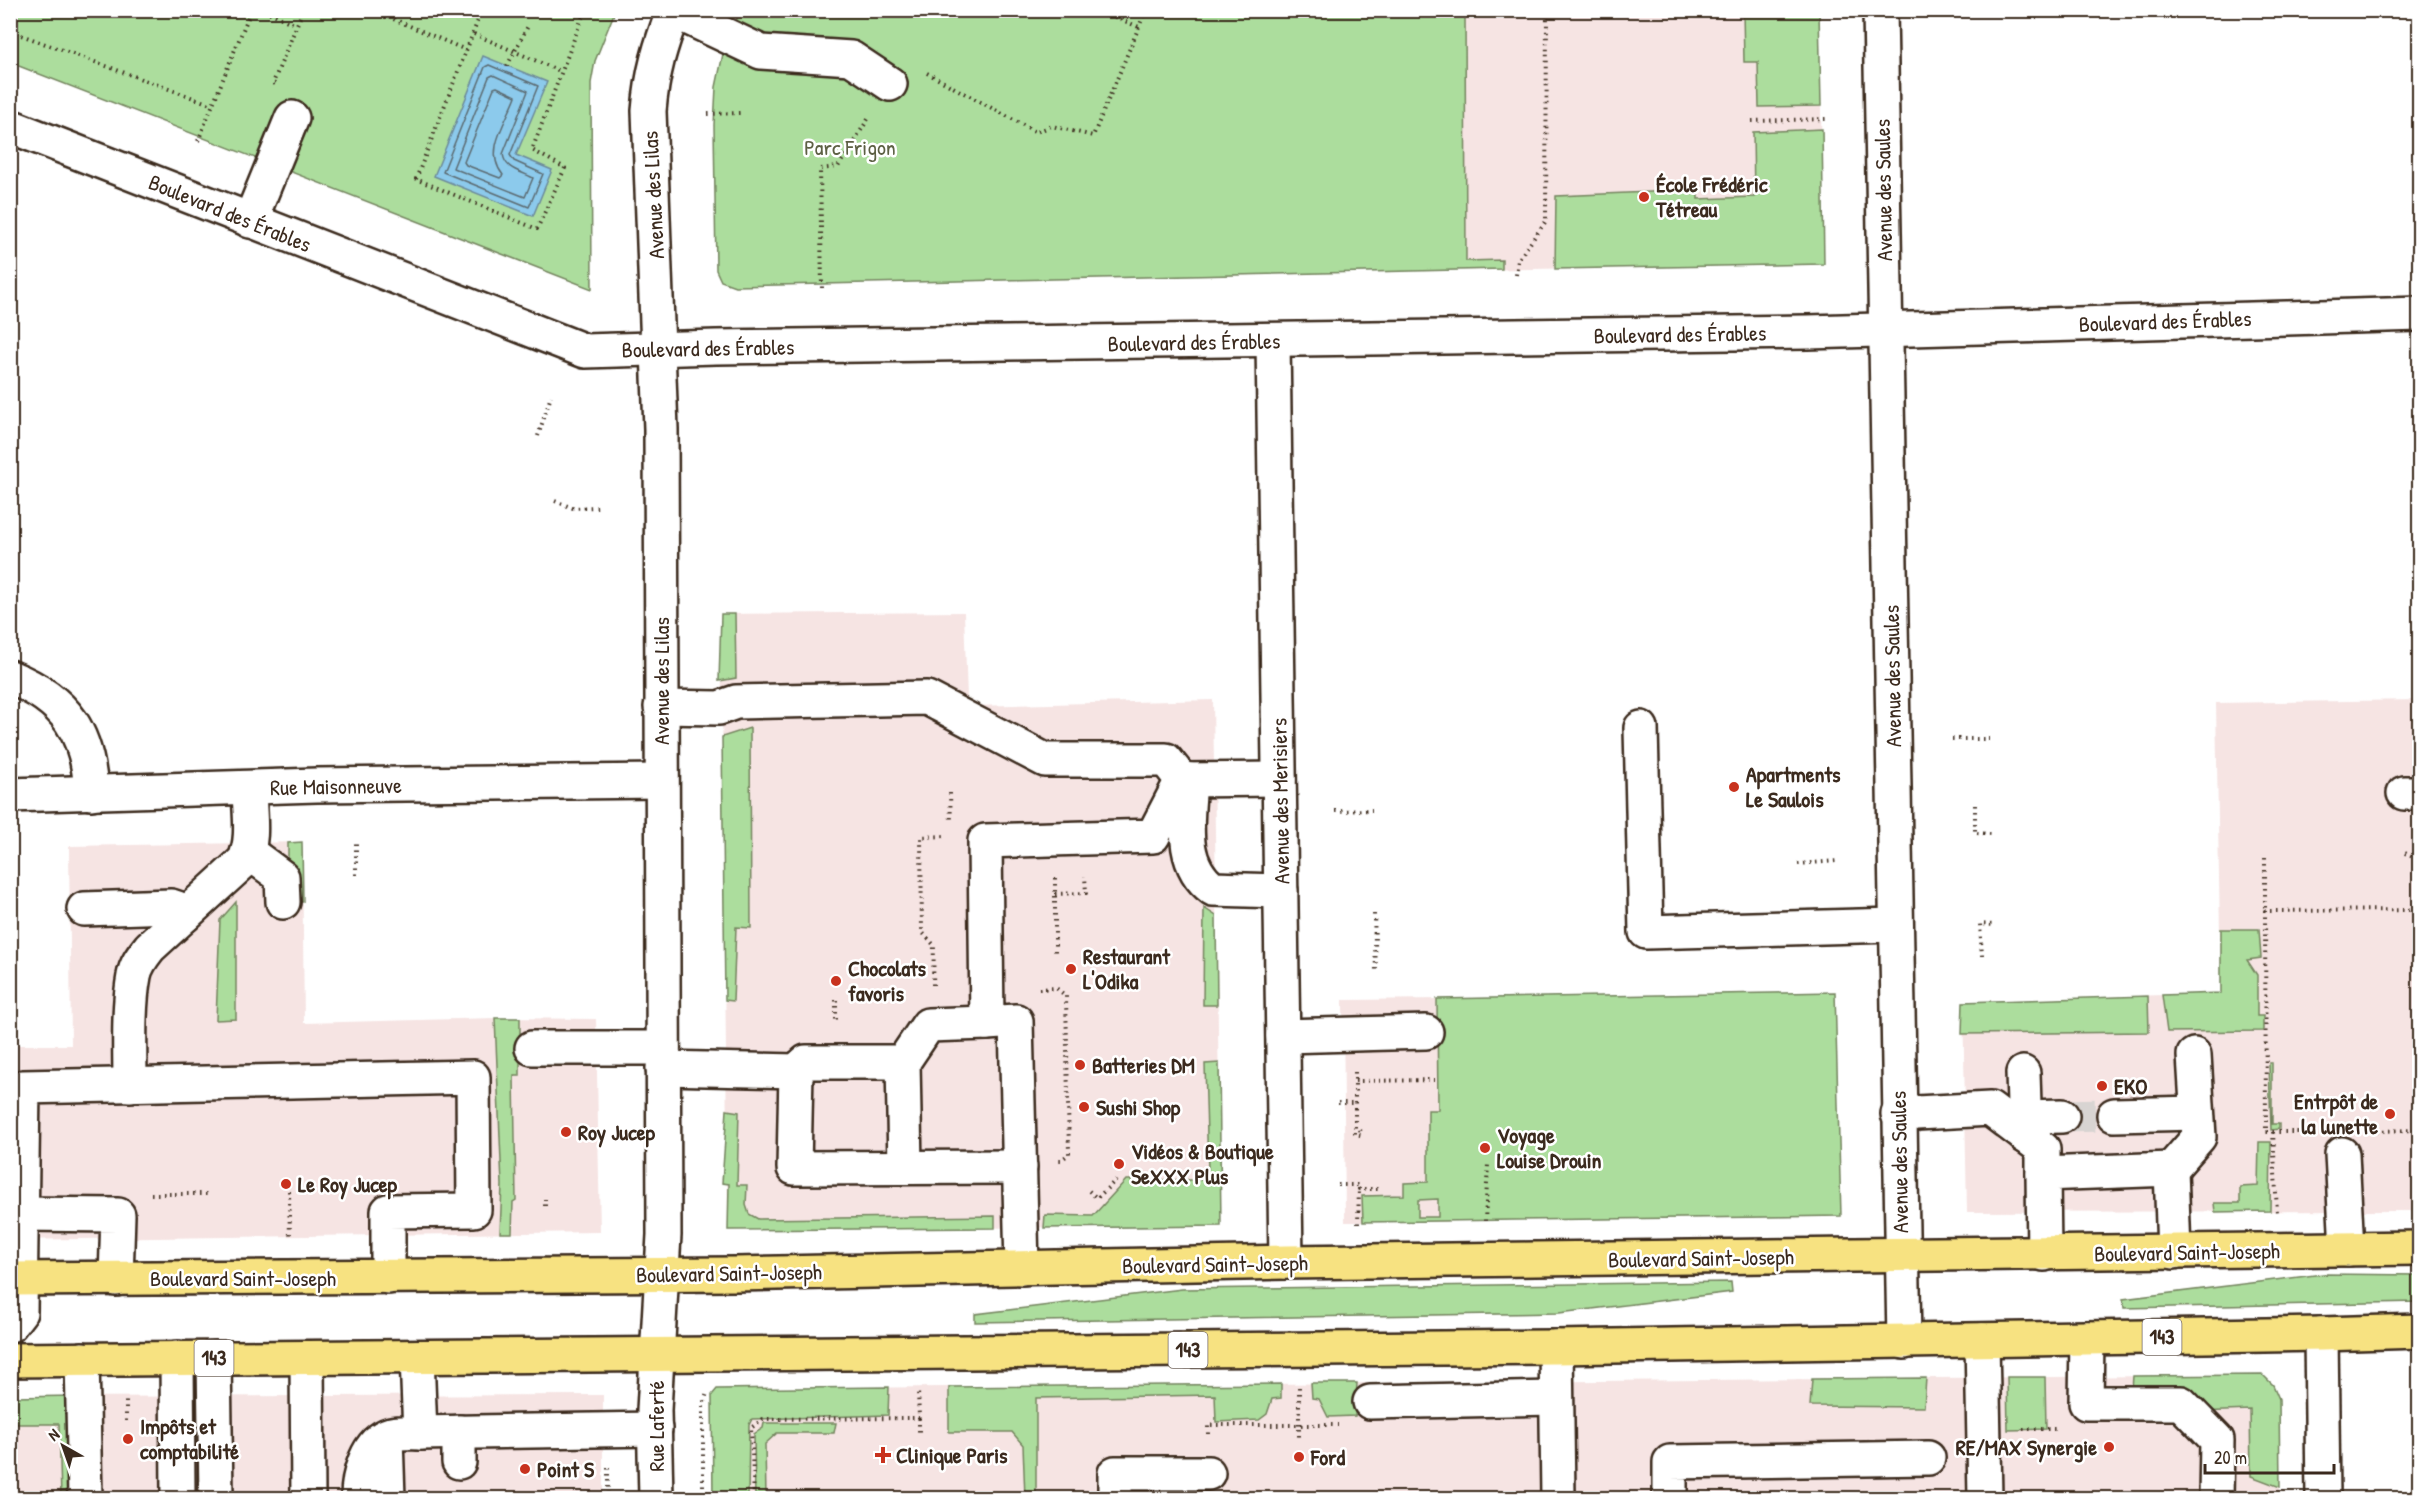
<svg xmlns="http://www.w3.org/2000/svg" width="2430" height="1509" font-family="'Patrick Hand',sans-serif">
<style>
.built{fill:#f6e4e3}
.green{fill:#acdd9d;stroke:#74845e;stroke-width:1.5;fill-rule:evenodd}
.water{fill:#8ccaec;stroke:#6c8a9a;stroke-width:1.5}
.lines{fill:none;stroke-linecap:round;stroke-linejoin:round}
.shore{stroke:#5b6a70;stroke-width:1.5}
.minor-tunnel{stroke:#d8d4d2;stroke-width:33;stroke-dasharray:33 16;stroke-linecap:butt}
.minor-casing{stroke:#3b2a1e;stroke-width:38}
.major-casing{stroke:#3b2a1e;stroke-width:38}
.path{stroke:#3b2a1e;stroke-width:4;stroke-dasharray:1.5 4.5;stroke-linecap:butt}
.minor{stroke:#fff;stroke-width:33}
.major{stroke:#f7e281;stroke-width:33}
.poi-dot{fill:#c8321e;stroke:#fff;stroke-width:2}
.labels{text-anchor:middle;stroke-width:5;stroke-linejoin:round;paint-order:stroke}
.shield{fill:#fff;stroke:#766a62;stroke-width:1.5}
.shield-label{font-size:21px;font-weight:bold;fill:#3b2a1e}
.park-label{font-size:22px;fill:#5d6044;stroke:#fff}
.poi-label{font-size:22px;font-weight:bold;fill:#3b2a1e;stroke:#fff;text-anchor:start}
.street-label{font-size:22px;fill:#3b2a1e;stroke:#fff}
</style>
<rect width="100%" height="100%" fill="#fff"/>
<filter id="ink" filterUnits="userSpaceOnUse"><feTurbulence type="fractalNoise" baseFrequency=".0167" numOctaves="2"/><feDisplacementMap in="SourceGraphic" scale="12" xChannelSelector="R" yChannelSelector="G"/><feConvolveMatrix kernelMatrix="1 2 1 2 8 2 1 2 1" color-interpolation-filters="sRGB"/></filter>
<g filter="url(#ink)">
<g class="built">
<polygon points="1465,11 1819,11 1824,264 1466,270"/>
<polygon points="964,612 967,698 970,706 1213,700 1221,1226 728,1230 721,614"/>
<polygon points="2419,700 2419,1211 1967,1212 1963,1002 2221,993 2216,703"/>
<polygon points="302,842 304,1023 495,1018 596,1019 600,1232 11,1240 11,1045 71,1045 69,846"/>
<polygon points="1443,999 1447,1222 1345,1222 1343,1000"/>
<polygon points="2263,1375 2273,1385 2279,1399 2280,1498 713,1498 712,1395 717,1389"/>
<polygon points="603,1395 603,1498 11,1498 11,1397"/>
</g>
<g class="green">
<polygon points="10,11 615,11 595,61 591,83 592,289 11,63"/>
<polygon points="740,11 1465,11 1466,261 1502,260 1502,269 735,286 721,281 716,270 714,125 716,87 723,54"/>
<polygon points="1743,11 1819,11 1821,106 1759,107 1758,62 1744,62"/>
<polygon points="1822,129 1824,264 1555,269 1556,196 1698,190 1698,199 1754,197 1753,132"/>
<polygon points="721,614 735,614 736,678 719,681"/>
<polygon points="750,728 751,928 736,927 733,1001 725,1000 722,737"/>
<polygon points="302,842 303,902 288,902 288,843"/>
<polygon points="236,902 236,1019 216,1020 220,920"/>
<polygon points="1204,908 1216,916 1217,1005 1203,1005"/>
<polygon points="2221,929 2259,929 2261,958 2247,960 2257,975 2257,1016 2263,1016 2263,1031 2167,1032 2162,995 2221,993"/>
<path d="M1835,992L1841,1216L1363,1222L1362,1196L1404,1195V1183L1428,1182V1110H1438L1437,999ZM1438,1199V1217H1418V1200Z"/>
<polygon points="2148,996 2149,1032 1962,1034 1963,1002"/>
<polygon points="495,1018 520,1018 520,1076 514,1076 516,1200 513,1202 512,1233 500,1233 502,1185"/>
<polygon points="1219,1063 1221,1226 1044,1228 1045,1215 1093,1216 1126,1180 1201,1180 1208,1172 1205,1064"/>
<polygon points="2269,1063 2272,1063 2272,1124 2279,1124 2279,1129 2271,1130"/>
<polygon points="727,1110 739,1112 737,1185 747,1185 746,1205 749,1214 758,1219 995,1216 995,1228 728,1230 729,1184 722,1183"/>
<polygon points="2259,1142 2271,1142 2270,1211 2215,1212 2214,1203 2240,1203 2240,1187 2258,1186"/>
<polygon points="2323,1274 2419,1275 2419,1302 2124,1308 2123,1299"/>
<polygon points="1731,1282 1732,1292 1559,1313 975,1322 975,1314 1182,1289"/>
<polygon points="2263,1375 2273,1385 2279,1399 2280,1487 2251,1476 2250,1410 2199,1412 2132,1389 2133,1376"/>
<polygon points="2007,1377 2045,1377 2046,1429 2008,1430"/>
<polygon points="1926,1378 1924,1407 1810,1406 1812,1379"/>
<polygon points="1311,1383 1357,1383 1355,1416 1328,1417 1319,1399 1312,1398"/>
<polygon points="1281,1384 1281,1398 1272,1399 1267,1414 1259,1420 1216,1422 1215,1395 1036,1398 1036,1498 1025,1498 1023,1445 1012,1432 949,1432 949,1387"/>
<polygon points="889,1387 888,1415 752,1419 749,1425 748,1498 713,1498 712,1395 717,1389"/>
<polygon points="74,1396 72,1498 61,1498 59,1424 17,1424 12,1419 13,1397"/>
<polygon points="764,1423 836,1423 834,1433 777,1433 765,1444 766,1498 755,1498 754,1434 763,1428"/>
</g>
<polygon class="water" points="483,56 547,82 516,155 552,170 533,216 434,176"/>
<g class="lines">
<g class="shore">
<polygon points="489,65 538,86 510,155 514,161 543,174 529,207 443,172 485,67"/>
<path d="M493,75L528,91L503,154C505,170 521,171 533,178L525,197L453,168L489,77Z"/>
<path d="M497,87L516,96C507,121 483,151 503,175L500,178L466,165L464,162L494,88Z"/>
</g>
<polyline class="minor-tunnel" points="2062,1116 2114,1115"/>
<g class="minor-casing">
<g id="minor">
<polyline points="1880,10 1904,1342"/>
<polyline points="674,11 761,52 851,58 890,84"/>
<polyline points="10,126 585,351 716,347 1808,332 2420,314"/>
<polyline points="250,221 292,118"/>
<polyline points="1273,341 1286,1262"/>
<path d="M10,677C67,700 88,733 91,793"/>
<polyline points="661,707 719,708 736,702 927,698 1045,760 1166,760 1182,780"/>
<polyline points="1641,728 1646,932 1895,925"/>
<polyline points="1182,780 1279,779"/>
<path d="M1190,780C1188,818 1178,863 1213,889L1281,891"/>
<polyline points="2404,793 2420,793"/>
<polyline points="10,795 317,785 661,781"/>
<polyline points="248,852 282,877 283,902"/>
<polyline points="84,909 171,906 177,908 185,915"/>
<polyline points="1283,1036 1426,1032"/>
<polyline points="532,1048 663,1048"/>
<polyline points="663,1068 796,1071 806,1062 903,1062"/>
<polyline points="796,1071 794,1168 1020,1167"/>
<polyline points="2023,1073 2025,1136"/>
<path d="M130,1085C130,1053 128,1007 134,976C136,964 143,956 150,947L244,861C255,840 249,811 249,788"/>
<polyline points="1898,1114 1990,1109 2043,1149 2043,1174"/>
<polyline points="2114,1115 2197,1113"/>
<polyline points="2024,1117 2062,1116"/>
<polyline points="2342,1154 2347,1249"/>
<polyline points="905,1167 903,1062 928,1025 987,1023"/>
<polyline points="2171,1169 2199,1137 2194,1055"/>
<polyline points="20,1214 118,1215 116,1279"/>
<polyline points="2044,1254 2043,1174 2171,1169 2174,1252"/>
<polyline points="1022,1268 1016,1021 987,1023 985,841 1153,836 1182,780"/>
<polyline points="10,1325 20,1312 23,1087 473,1077 474,1210 388,1211 388,1277"/>
<polyline points="2321,1334 2323,1498"/>
<polyline points="2087,1338 2086,1403 2181,1403 2217,1440 2216,1498"/>
<polyline points="1982,1340 1985,1498"/>
<polyline points="1556,1347 1558,1498"/>
<polyline points="177,1358 178,1498"/>
<polyline points="214,1358 216,1498"/>
<polyline points="307,1358 308,1498"/>
<polyline points="82,1359 85,1498"/>
<polyline points="1370,1402 1556,1398"/>
<polyline points="420,1433 655,1429"/>
<polyline points="386,1437 388,1498"/>
<polyline points="459,1462 459,1432"/>
<path d="M358,1498C358,1477 366,1441 391,1434C400,1432 411,1433 420,1433L417,1357"/>
<path d="M656,1498L654,1410L664,1235L661,429L649,111C652,73 660,46 674,10"/>
<polyline points="1115,1498 1115,1473 1208,1473"/>
<polyline points="1670,1498 1670,1462 1928,1458"/>
</g>
</g>
<g class="major-casing">
<g id="major">
<polyline points="10,1279 736,1274 1286,1262 2420,1248"/>
<polyline points="10,1360 1556,1347 2321,1334 2420,1331"/>
</g>
</g>
<g class="path">
<polyline points="264,10 296,25"/>
<polyline points="482,10 416,179 537,229 565,168 532,150 585,10"/>
<polyline points="1098,10 1139,27"/>
<polyline points="377,12 466,50"/>
<polyline points="10,31 213,105"/>
<polyline points="474,34 562,72"/>
<polyline points="507,66 528,26"/>
<polyline points="927,73 1036,132 1052,126 1093,136 1146,10"/>
<polyline points="275,84 273,83 303,10"/>
<polyline points="708,114 740,113"/>
<polyline points="1752,121 1826,119"/>
<polyline points="198,141 251,10"/>
<polyline points="1516,275 1518,260 1546,221 1547,10"/>
<polyline points="822,288 820,169 838,167 870,116"/>
<polyline points="538,436 551,396"/>
<polyline points="555,501 573,508 598,507"/>
<polyline points="1952,739 1989,739"/>
<polyline points="950,793 951,823"/>
<polyline points="1975,805 1975,833 1991,834"/>
<polyline points="1335,811 1372,810"/>
<polyline points="2405,853 2420,861"/>
<polyline points="2265,858 2265,911"/>
<polyline points="1798,864 1837,861"/>
<polyline points="356,875 356,839"/>
<polyline points="1055,878 1055,955"/>
<polyline points="1055,894 1086,893 1085,876"/>
<polyline points="1374,914 1376,970"/>
<polyline points="1982,956 1980,924 1994,925"/>
<polyline points="933,985 934,945 922,932 921,837 946,836"/>
<polyline points="1039,989 1056,988 1066,996 1069,1154 1061,1160 1056,1160"/>
<polyline points="836,1000 836,1023"/>
<polyline points="1355,1072 1355,1134 1361,1135 1360,1129"/>
<polyline points="1355,1081 1437,1080"/>
<polyline points="1338,1103 1355,1103"/>
<polyline points="2371,1131 2420,1130"/>
<polyline points="2273,1132 2277,1213"/>
<polyline points="2310,1132 2266,1132 2265,911 2420,910"/>
<polyline points="1338,1185 1359,1185 1359,1189 1379,1189"/>
<polyline points="289,1191 290,1238"/>
<polyline points="1089,1191 1097,1198 1116,1180"/>
<polyline points="151,1194 207,1194"/>
<polyline points="545,1206 545,1199"/>
<polyline points="1485,1221 1488,1164"/>
<polyline points="1358,1224 1359,1189"/>
<polyline points="1299,1387 1299,1437"/>
<polyline points="919,1418 919,1433"/>
<polyline points="126,1421 126,1398"/>
<polyline points="2023,1429 2057,1429"/>
<polyline points="1208,1434 1208,1425 1338,1425"/>
<polyline points="608,1468 608,1498"/>
<polyline points="703,1498 703,1405 707,1393"/>
<polyline points="754,1498 751,1428 763,1419 919,1418 918,1390"/>
</g>
<use href="#minor" class="minor"/>
<use href="#major" class="major"/>
</g>
</g>
<g class="poi-dot">
<circle cx="1644" cy="197" r="6"/>
<circle cx="1734" cy="787" r="6"/>
<circle cx="1071" cy="969" r="6"/>
<circle cx="836" cy="981" r="6"/>
<circle cx="1080" cy="1065" r="6"/>
<circle cx="2102" cy="1086" r="6"/>
<circle cx="1084" cy="1107" r="6"/>
<circle cx="2390" cy="1114" r="6"/>
<circle cx="566" cy="1132" r="6"/>
<circle cx="1485" cy="1148" r="6"/>
<circle cx="1119" cy="1164" r="6"/>
<circle cx="286" cy="1184" r="6"/>
<circle cx="128" cy="1439" r="6"/>
<circle cx="2109" cy="1447" r="6"/>
<path d="M880 1446h6v6h6v6h-6v6h-6v-6h-6v-6h6z"/>
<circle cx="1299" cy="1457" r="6"/>
<circle cx="525" cy="1469" r="6"/>
</g>
<g class="labels">
<g class="shield">
<rect x="2142.5" y="1319" width="39" height="36" rx="4.5"/>
<rect x="1168.5" y="1332" width="39" height="36" rx="4.5"/>
<rect x="194.5" y="1340" width="39" height="36" rx="4.5"/>
</g>
<g class="shield-label">
<text x="2162" y="1344">143</text>
<text x="1188" y="1357">143</text>
<text x="214" y="1365">143</text>
</g>
<g class="park-label">
<text x="850" y="155">Parc Frigon</text>
</g>
<g class="poi-label">
<text x="1656" y="192">École Frédéric<tspan x="1656" dy="25">Tétreau</tspan></text>
<text x="1746" y="782">Apartments<tspan x="1746" dy="25">Le Saulois</tspan></text>
<text x="1083" y="964">Restaurant<tspan x="1083" dy="25">L'Odika</tspan></text>
<text x="848" y="976">Chocolats<tspan x="848" dy="25">favoris</tspan></text>
<text x="1092" y="1073">Batteries DM</text>
<text x="2114" y="1094">EKO</text>
<text x="2378" y="1109" text-anchor="end">Entrpôt de<tspan x="2378" dy="25">la lunette</tspan></text>
<text x="1096" y="1115">Sushi Shop</text>
<text x="578" y="1140">Roy Jucep</text>
<text x="1497" y="1143">Voyage<tspan x="1497" dy="25">Louise Drouin</tspan></text>
<text x="1131" y="1159">Vidéos &amp; Boutique<tspan x="1131" dy="25">SeXXX Plus</tspan></text>
<text x="298" y="1192">Le Roy Jucep</text>
<text x="140" y="1434">Impôts et<tspan x="140" dy="25">comptabilité</tspan></text>
<text x="2097" y="1455" text-anchor="end">RE/MAX Synergie</text>
<text x="896" y="1463">Clinique Paris</text>
<text x="1311" y="1465">Ford</text>
<text x="537" y="1477">Point S</text>
</g>
<g class="street-label">
<text transform="translate(1883 190) rotate(-91)" y="8">Avenue des Saules</text>
<text transform="translate(653 195) rotate(-93)" y="8">Avenue des Lilas</text>
<text transform="translate(230 213) rotate(22)" y="8">Boulevard des Érables</text>
<text transform="translate(2165 321) rotate(-2)" y="8">Boulevard des Érables</text>
<text transform="translate(1680 334) rotate(-1)" y="8">Boulevard des Érables</text>
<text transform="translate(1194 342) rotate(-1)" y="8">Boulevard des Érables</text>
<text transform="translate(708 348) rotate(-1)" y="8">Boulevard des Érables</text>
<text transform="translate(1892 676) rotate(-91)" y="8">Avenue des Saules</text>
<text transform="translate(661 681) rotate(-90)" y="8">Avenue des Lilas</text>
<text transform="translate(336 786) rotate(-1)" y="8">Rue Maisonneuve</text>
<text transform="translate(1280 801) rotate(-91)" y="8">Avenue des Merisiers</text>
<text transform="translate(1899 1162) rotate(-91)" y="8">Avenue des Saules</text>
<text transform="translate(2187 1252) rotate(-1)" y="8">Boulevard Saint-Joseph</text>
<text transform="translate(1701 1258) rotate(-1)" y="8">Boulevard Saint-Joseph</text>
<text transform="translate(1215 1264) rotate(-1)" y="8">Boulevard Saint-Joseph</text>
<text transform="translate(729 1273) rotate(-1)" y="8">Boulevard Saint-Joseph</text>
<text x="243" y="1286">Boulevard Saint-Joseph</text>
<text transform="translate(656 1426) rotate(-90)" y="8">Rue Laferté</text>
</g>
</g>
<rect width="2430" height="1509" fill="none" stroke="#fff" stroke-width="36"/>
<rect x="18" y="18" width="2394" height="1473" fill="none" stroke="#3b2a1e" stroke-width="2" filter="url(#ink)"/>
<g transform="translate(63 1446) rotate(320)" stroke="#ffffff" stroke-width="4.5" paint-order="stroke">
<path d="M0-4.5L10 22L0 15L-10 22Z" fill="#3b2a1e"/>
<text y="-9" font-size="16" font-weight="bold" text-anchor="middle" fill="#3b2a1e">N</text>
</g>
<path d="M2205 1464v9h129v-9" fill="none" stroke="#3b2a1e" stroke-width="3"/>
<text x="2214" y="1464" font-size="18" fill="#3b2a1e" stroke="#ffffff" stroke-width="4.5" paint-order="stroke">20 m</text>
</svg>
